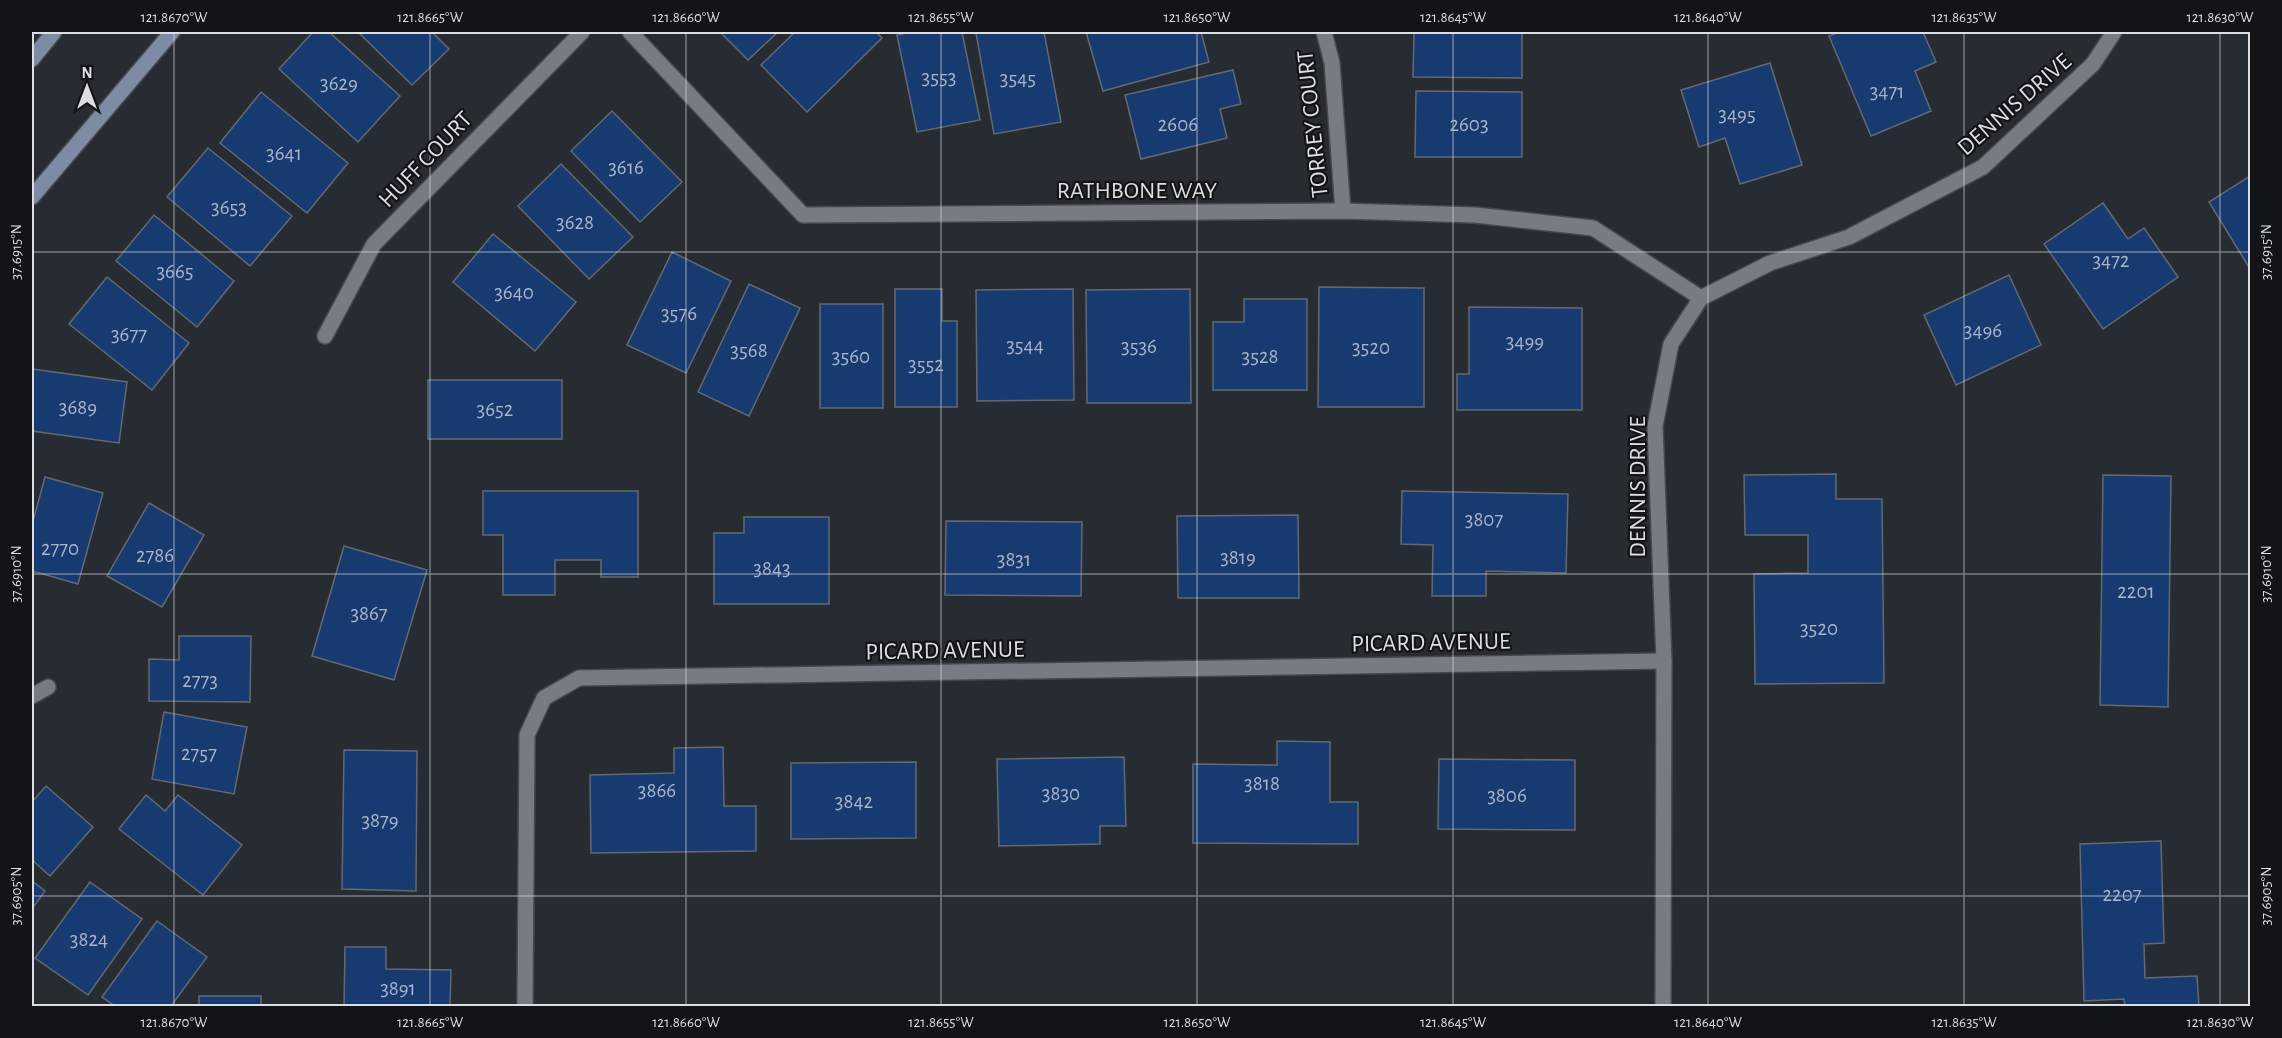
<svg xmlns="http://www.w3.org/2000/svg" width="2282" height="1038" font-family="'Alegreya Sans',sans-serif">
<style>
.building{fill:#173a71;stroke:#646971;stroke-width:1.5}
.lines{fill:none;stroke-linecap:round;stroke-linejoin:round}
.street-casing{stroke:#45494e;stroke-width:18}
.secondary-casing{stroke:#45494e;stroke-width:18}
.street{stroke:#777c84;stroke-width:15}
.secondary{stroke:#7d8ca4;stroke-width:15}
.ticks{fill:none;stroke:#dbdee3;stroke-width:1.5;stroke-opacity:0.45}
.labels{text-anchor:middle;stroke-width:4.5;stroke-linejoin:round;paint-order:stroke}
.number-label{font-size:21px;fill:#aab5c6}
.street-label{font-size:24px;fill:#dbdee3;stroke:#121417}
.neatline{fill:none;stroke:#dbdee3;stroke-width:2}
.ticks-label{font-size:15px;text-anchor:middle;fill:#dbdee3}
</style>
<rect width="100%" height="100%" fill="#272c33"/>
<g class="building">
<polygon points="313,32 329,32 400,96 358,142 279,69"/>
<polygon points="358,32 432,32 449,49 412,85"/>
<polygon points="720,32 778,32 748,60"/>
<polygon points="795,32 876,32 882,38 807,112 761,65"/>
<polygon points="912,32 962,32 980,120 917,132 897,35"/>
<polygon points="986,32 1044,32 1061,122 994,134 976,33"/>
<polygon points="1086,32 1201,32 1209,62 1103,91"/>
<polygon points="1414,32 1522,32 1522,78 1413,77"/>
<polygon points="1840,32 1923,32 1936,62 1915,71 1931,111 1871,136 1829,36"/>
<polygon points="1770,63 1802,165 1740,184 1725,138 1699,147 1681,90"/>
<polygon points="1233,70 1241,104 1220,109 1227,138 1141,159 1125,95"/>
<polygon points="1416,91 1522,92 1522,157 1415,157"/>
<polygon points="261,92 348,163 307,213 220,143"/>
<polygon points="612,111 682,182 640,222 571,151"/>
<polygon points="208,148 292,216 250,266 167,197"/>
<polygon points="561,164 633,237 589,279 518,206"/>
<polygon points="2250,176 2250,269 2209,202"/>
<polygon points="2103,203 2128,239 2144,228 2178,277 2103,329 2044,244"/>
<polygon points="154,215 234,281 197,327 116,261"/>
<polygon points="493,234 576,302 535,351 453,282"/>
<polygon points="672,252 731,281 686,373 627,345"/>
<polygon points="2009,275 2041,345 1956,385 1924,315"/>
<polygon points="107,277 189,343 152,390 69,324"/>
<polygon points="749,284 800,308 749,416 698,392"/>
<polygon points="1319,287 1424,288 1424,407 1318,407"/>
<polygon points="895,289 942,289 942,321 957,321 957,407 895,407"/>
<polygon points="1073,289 1074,400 977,401 976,290"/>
<polygon points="1190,289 1191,403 1087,403 1086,290"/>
<polygon points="1244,299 1307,299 1307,390 1213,390 1213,322 1244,322"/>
<rect x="820" y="304" width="63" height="104"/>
<polygon points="1469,307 1582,308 1582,410 1457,410 1457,374 1469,374"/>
<polygon points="32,369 127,382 119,443 32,431"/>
<rect x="428" y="380" width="134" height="59"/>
<polygon points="1836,474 1836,499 1882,499 1884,683 1755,684 1754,574 1808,573 1808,535 1745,535 1744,475"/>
<polygon points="2103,475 2171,476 2168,707 2100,705"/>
<polygon points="45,477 103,493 78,584 32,571 32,525"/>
<polygon points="483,491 638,491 638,577 601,577 601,560 555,560 555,595 503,595 503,535 483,535"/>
<polygon points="1402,491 1568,494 1566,573 1486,571 1486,596 1432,596 1433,545 1401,544"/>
<polygon points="149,503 204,535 162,607 107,576"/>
<polygon points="1298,515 1299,598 1178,598 1177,516"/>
<polygon points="744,517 829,517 829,604 714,604 714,533 744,533"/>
<polygon points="946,521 1082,522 1081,596 945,595"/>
<polygon points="344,546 427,570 394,680 312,656"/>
<polygon points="179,636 251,636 250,702 149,701 149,659 179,660"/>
<polygon points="164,712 247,727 234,794 152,779"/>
<polygon points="1277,741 1330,742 1330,802 1358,802 1358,844 1193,843 1193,764 1277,765"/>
<polygon points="723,747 724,806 756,806 756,851 591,853 590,775 674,773 674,748"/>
<polygon points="344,750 417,751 416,891 342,889"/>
<polygon points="1124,757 1126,826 1100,826 1100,844 999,846 997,759"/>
<polygon points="1439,759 1575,760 1575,830 1438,829"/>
<polygon points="916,762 916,838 791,839 791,763"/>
<polygon points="46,786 93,827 50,876 32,860 32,802"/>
<polygon points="146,795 165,811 178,795 242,845 203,895 119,829"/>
<polygon points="2161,841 2164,943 2144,944 2145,978 2197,976 2199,1006 2125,1006 2124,999 2084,1001 2080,844"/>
<polygon points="32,881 45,891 32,909"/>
<polygon points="90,882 142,919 88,995 35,958"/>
<polygon points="157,921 207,957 171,1006 115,1006 102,997"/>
<polygon points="345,947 386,947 386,969 451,970 450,1006 344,1006"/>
<rect x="199" y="996" width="62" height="10"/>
</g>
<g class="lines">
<g class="street-casing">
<g id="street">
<polyline points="630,32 803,215 1343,211 1475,215 1593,228 1701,298"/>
<polyline points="1324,32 1332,63 1343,211"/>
<polyline points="325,336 374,244 582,32"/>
<polyline points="32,696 48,687"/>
<polyline points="525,1006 527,735 544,698 579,678 1664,661"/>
<polyline points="1663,1006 1664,661 1655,426 1671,344 1701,298 1770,263 1849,237 1983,167 2093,64 2114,32"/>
</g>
</g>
<g class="secondary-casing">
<g id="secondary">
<polyline points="32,59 54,32"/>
<polyline points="32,197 172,32"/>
</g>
</g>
<use href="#street" class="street"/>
<use href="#secondary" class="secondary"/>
</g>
<path class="ticks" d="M174,32V1006M430,32V1006M686,32V1006M941,32V1006M1197,32V1006M1453,32V1006M1708,32V1006M1964,32V1006M2220,32V1006M32,252H2250M32,574H2250M32,896H2250"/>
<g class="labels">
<g class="number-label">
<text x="939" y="84">3553</text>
<text x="1018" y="85">3545</text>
<text x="339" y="90">3629</text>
<text x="1887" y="98">3471</text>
<text x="1737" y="121">3495</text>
<text x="1178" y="131">2606</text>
<text x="1469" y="131">2603</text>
<text x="284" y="160">3641</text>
<text x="626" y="174">3616</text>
<text x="229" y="214">3653</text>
<text x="575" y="229">3628</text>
<text x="2111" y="267">3472</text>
<text x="175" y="278">3665</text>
<text x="514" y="299">3640</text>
<text x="679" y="320">3576</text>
<text x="1983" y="337">3496</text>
<text x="129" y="341">3677</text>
<text x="1525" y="348">3499</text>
<text x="1025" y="352">3544</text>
<text x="1139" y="353">3536</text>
<text x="1371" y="354">3520</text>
<text x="749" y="357">3568</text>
<text x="851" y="363">3560</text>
<text x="1260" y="363">3528</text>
<text x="926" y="371">3552</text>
<text x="78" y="414">3689</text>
<text x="495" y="416">3652</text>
<text x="1484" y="526">3807</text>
<text x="60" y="555">2770</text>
<text x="155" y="562">2786</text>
<text x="1238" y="564">3819</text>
<text x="1014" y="566">3831</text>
<text x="772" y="575">3843</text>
<text x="2136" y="598">2201</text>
<text x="369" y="620">3867</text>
<text x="1819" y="635">3520</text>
<text x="200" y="687">2773</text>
<text x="199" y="760">2757</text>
<text x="1262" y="790">3818</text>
<text x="657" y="797">3866</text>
<text x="1061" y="800">3830</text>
<text x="1507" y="802">3806</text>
<text x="854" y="808">3842</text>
<text x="380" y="827">3879</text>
<text x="2122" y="901">2207</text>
<text x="89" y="946">3824</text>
<text x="398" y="995">3891</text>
</g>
<g class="street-label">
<text transform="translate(2014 104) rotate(-41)" y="8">DENNIS DRIVE</text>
<text transform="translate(1312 124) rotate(-96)" y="8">TORREY COURT</text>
<text transform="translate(425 159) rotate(-46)" y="8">HUFF COURT</text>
<text x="1137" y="198">RATHBONE WAY</text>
<text transform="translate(1637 487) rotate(-90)" y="8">DENNIS DRIVE</text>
<text transform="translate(1431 642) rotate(-1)" y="8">PICARD AVENUE</text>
<text transform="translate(945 650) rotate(-1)" y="8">PICARD AVENUE</text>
</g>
</g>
<rect width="2282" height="1038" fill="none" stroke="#121417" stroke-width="66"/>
<g transform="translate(87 87)" stroke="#121417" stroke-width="4.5" paint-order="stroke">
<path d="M0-4.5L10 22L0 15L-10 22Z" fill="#dbdee3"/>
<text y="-9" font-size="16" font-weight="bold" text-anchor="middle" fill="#dbdee3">N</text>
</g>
<rect x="33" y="33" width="2216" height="972" class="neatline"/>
<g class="ticks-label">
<text x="174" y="22">121.8670°W</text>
<text x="430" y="22">121.8665°W</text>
<text x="686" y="22">121.8660°W</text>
<text x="941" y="22">121.8655°W</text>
<text x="1197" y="22">121.8650°W</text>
<text x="1453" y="22">121.8645°W</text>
<text x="1708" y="22">121.8640°W</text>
<text x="1964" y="22">121.8635°W</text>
<text x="2220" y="22">121.8630°W</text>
<text transform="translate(16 252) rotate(-90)" y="5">37.6915°N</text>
<text transform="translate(2266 252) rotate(-90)" y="5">37.6915°N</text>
<text transform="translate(16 574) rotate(-90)" y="5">37.6910°N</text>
<text transform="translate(2266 574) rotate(-90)" y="5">37.6910°N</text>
<text transform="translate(16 896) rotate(-90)" y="5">37.6905°N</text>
<text transform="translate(2266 896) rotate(-90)" y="5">37.6905°N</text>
<text x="174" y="1027">121.8670°W</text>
<text x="430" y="1027">121.8665°W</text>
<text x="686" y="1027">121.8660°W</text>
<text x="941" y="1027">121.8655°W</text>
<text x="1197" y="1027">121.8650°W</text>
<text x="1453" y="1027">121.8645°W</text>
<text x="1708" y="1027">121.8640°W</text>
<text x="1964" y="1027">121.8635°W</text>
<text x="2220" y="1027">121.8630°W</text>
</g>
</svg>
